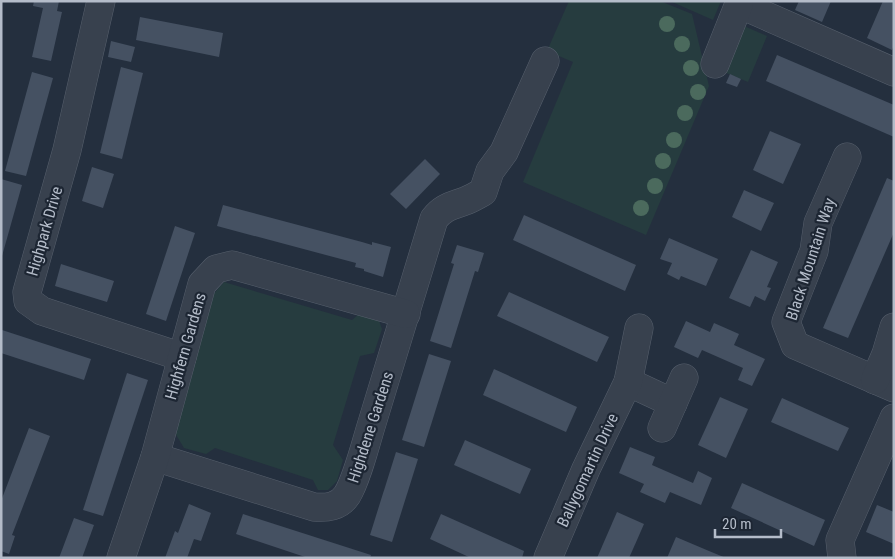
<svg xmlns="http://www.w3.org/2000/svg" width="895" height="559" font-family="'Roboto Condensed',sans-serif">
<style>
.green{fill:#263c3f}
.building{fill:#455162}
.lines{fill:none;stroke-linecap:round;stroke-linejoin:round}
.minor-casing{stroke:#565f6c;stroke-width:29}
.minor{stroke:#38414e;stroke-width:28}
.tree{fill:#4b6a5d}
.labels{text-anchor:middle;stroke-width:4.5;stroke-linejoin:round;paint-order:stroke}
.street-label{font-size:16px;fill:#b4bcc9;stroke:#1d2633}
</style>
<rect width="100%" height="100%" fill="#242f3e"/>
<g class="green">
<polygon points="569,1 660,1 692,14 709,86 646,235 523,182 573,62 547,51"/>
<polygon points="670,1 721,1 713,20"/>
<polygon points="744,26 767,36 748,82 724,72"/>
<polygon points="224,282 352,320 360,313 378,318 382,329 374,353 360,356 333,445 343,460 337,481 328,490 318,490 313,480 215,448 206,454 184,448 175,433 211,297"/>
</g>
<g class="building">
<polygon points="34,1 59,1 57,11 62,12 51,61 32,57 43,8 33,6"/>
<polygon points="799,1 831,1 822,22 795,10"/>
<polygon points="883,1 894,1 894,45 892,50 867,38"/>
<polygon points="140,17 223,33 219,57 136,40"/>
<polygon points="111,41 135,47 131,62 108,57"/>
<polygon points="777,55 894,105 894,137 766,81"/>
<polygon points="121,67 143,73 122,159 100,153"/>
<polygon points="32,72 53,78 26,176 5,171"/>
<polygon points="730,74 741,79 737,87 726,83"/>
<polygon points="770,131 801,144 783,184 753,170"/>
<polygon points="425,159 440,174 406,209 390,194"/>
<polygon points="92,167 114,174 103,208 82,201"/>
<polygon points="887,178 894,181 894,232 848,338 823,328"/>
<polygon points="1,179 22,185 2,256 1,256"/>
<polygon points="744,190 774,203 761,231 732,217"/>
<polygon points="223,205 362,242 372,245 372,242 391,247 383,277 364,271 364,269 355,267 356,263 217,226"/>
<polygon points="524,215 636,265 625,291 513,240"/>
<polygon points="175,226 195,233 166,321 146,314"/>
<polygon points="669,238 718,259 706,286 681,276 679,280 667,274 672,263 660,259"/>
<polygon points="457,245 484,253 478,272 475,271 451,348 430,341 454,264 451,263"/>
<polygon points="751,250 778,262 767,287 771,288 765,301 755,296 750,307 729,298"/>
<polygon points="61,264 114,281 107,302 55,286"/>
<polygon points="509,292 609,337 597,362 497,316"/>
<polygon points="686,321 710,332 714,323 739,334 734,345 765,359 752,386 738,380 743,368 702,350 698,358 674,347"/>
<polygon points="2,330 91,359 84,380 1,353"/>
<polygon points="429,354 451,361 424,447 402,440"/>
<polygon points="494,369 577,407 566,432 483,395"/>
<polygon points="127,373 148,380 103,516 83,510"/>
<polygon points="720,397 748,409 726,458 698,445"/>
<polygon points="782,398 849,428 838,451 771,422"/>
<polygon points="29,428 50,436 12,535 15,536 9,554 1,551 1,501"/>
<polygon points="465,440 531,469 520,494 454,465"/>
<polygon points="630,447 655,457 652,465 693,483 698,471 712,478 701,505 670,492 665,503 640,492 644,484 619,473"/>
<polygon points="396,452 418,459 392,542 370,535"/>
<polygon points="742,483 825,520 814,546 731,508"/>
<polygon points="189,504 211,513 201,541 194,539 187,558 165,558 175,531 178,533"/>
<polygon points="877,505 894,512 894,544 866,532"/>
<polygon points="617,512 644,524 637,540 629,558 597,558"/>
<polygon points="243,514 371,555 370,558 308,558 236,534"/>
<polygon points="441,514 524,551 522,558 471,558 430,539"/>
<polygon points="74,518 94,525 82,558 59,558"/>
<polygon points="676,537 709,551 726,558 667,558"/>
</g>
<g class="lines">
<g class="minor-casing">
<g id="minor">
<polyline points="101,1 67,150 27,292 28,301 42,311 182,357"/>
<polyline points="740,1 739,4 894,72"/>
<polyline points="715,64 739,4"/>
<polyline points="847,157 818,223 814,251 786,322 795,345 894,388"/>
<polyline points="875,380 886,354 894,327"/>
<polyline points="628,382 673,403"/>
<polyline points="662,428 684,378"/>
<path d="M155,457L314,507C327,508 339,507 347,495C357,479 366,442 372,423C393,355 414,287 434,219C443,207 452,206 465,201C471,199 477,195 483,192L490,171L504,152L545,61"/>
<polyline points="121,558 155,457 202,284 216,269 232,265 406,314"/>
<polyline points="548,558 586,469 628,382 639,328"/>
<polyline points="842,558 840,540 894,418"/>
</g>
</g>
<use href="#minor" class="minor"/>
</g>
<g class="tree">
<circle cx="667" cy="24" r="8"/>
<circle cx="682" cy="44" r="8"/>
<circle cx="691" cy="68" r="8"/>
<circle cx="698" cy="92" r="8"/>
<circle cx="685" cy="113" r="8"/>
<circle cx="674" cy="140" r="8"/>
<circle cx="663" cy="161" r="8"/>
<circle cx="655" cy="186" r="8"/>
<circle cx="641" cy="208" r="8"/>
</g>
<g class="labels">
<g class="street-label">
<text transform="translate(44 231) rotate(-74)" y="6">Highpark Drive</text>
<text transform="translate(810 259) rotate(-72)" y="6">Black Mountain Way</text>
<text transform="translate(185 346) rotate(-74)" y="6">Highfern Gardens</text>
<text transform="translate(370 427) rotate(-72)" y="6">Highdene Gardens</text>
<text transform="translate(587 470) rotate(-65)" y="6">Ballygomartin Drive</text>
</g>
</g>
<rect width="895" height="559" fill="none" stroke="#b4bcc9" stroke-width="5"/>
<path d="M715 529v8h66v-8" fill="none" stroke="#b4bcc9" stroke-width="2.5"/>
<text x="722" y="529" font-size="15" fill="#b4bcc9" stroke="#1d2633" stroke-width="4" paint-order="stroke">20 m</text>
</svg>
